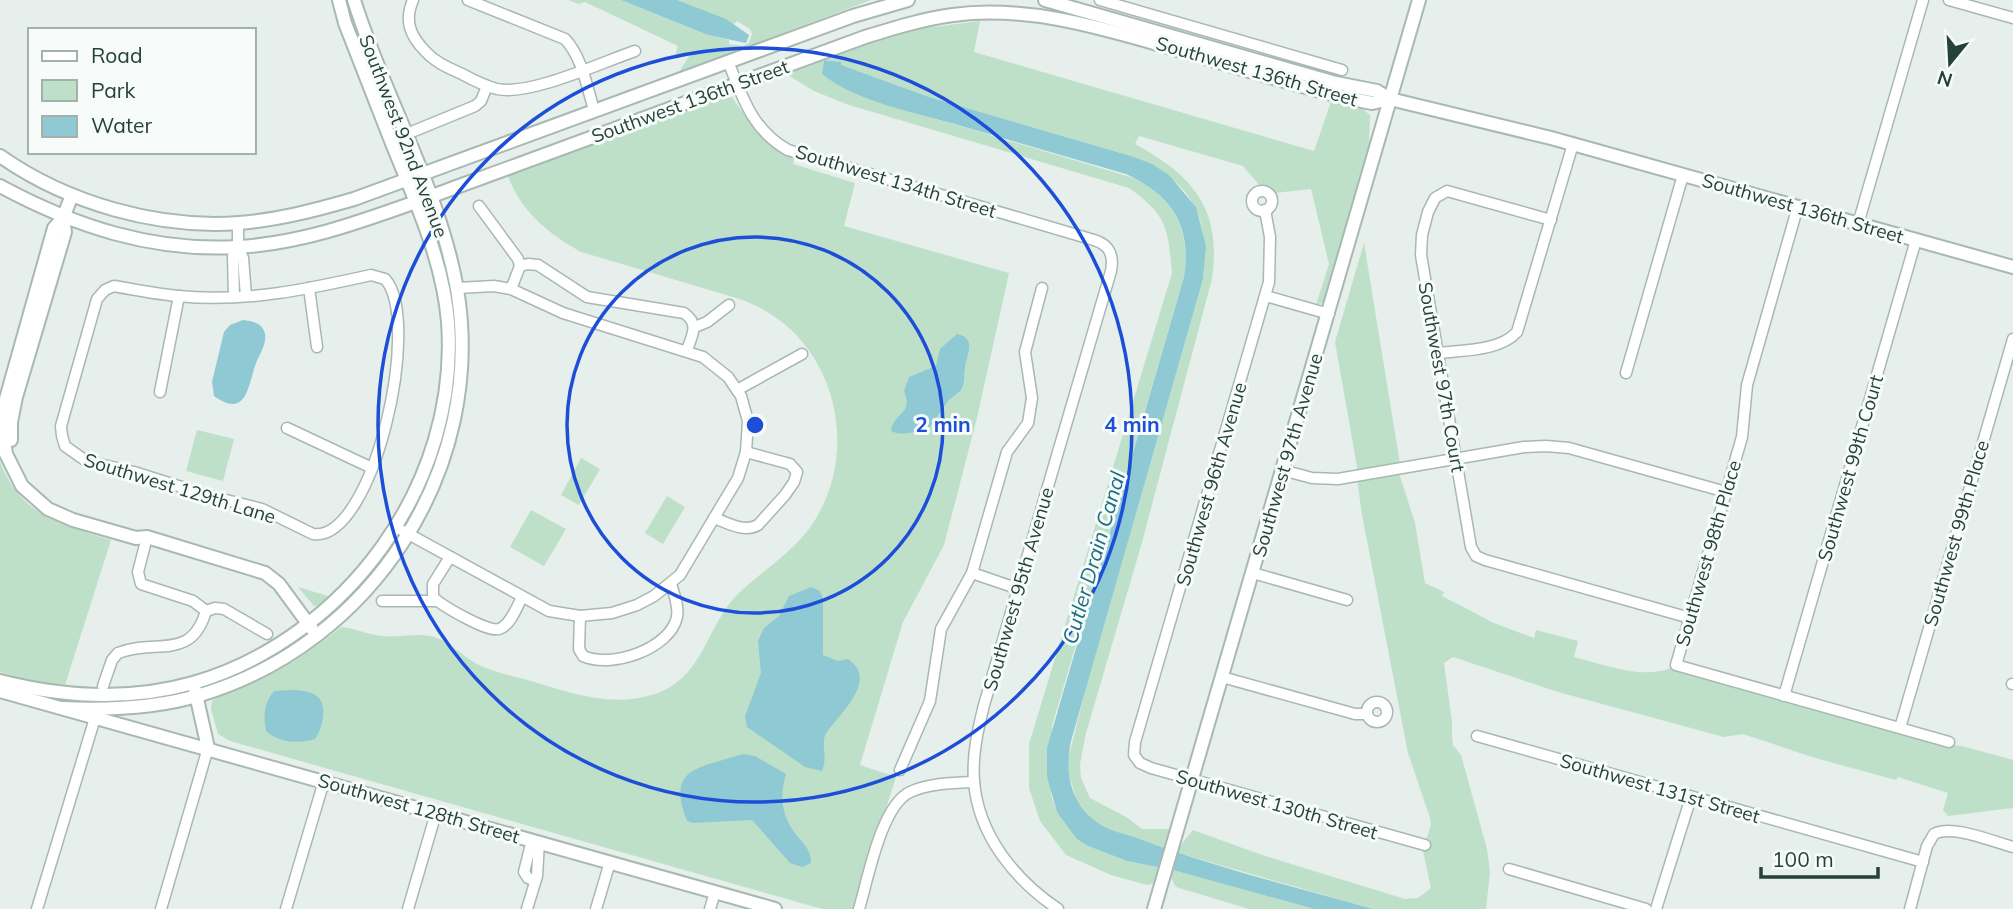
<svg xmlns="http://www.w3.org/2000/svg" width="2013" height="909" font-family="Mulish,sans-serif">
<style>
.green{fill:#bfe0c8}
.water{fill:#8ec9d4}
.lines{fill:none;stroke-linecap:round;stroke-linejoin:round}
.minor-casing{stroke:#a8b8b2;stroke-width:13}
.tertiary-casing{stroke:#a8b8b2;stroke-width:16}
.minor{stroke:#fff;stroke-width:10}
.tertiary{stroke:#fff;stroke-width:12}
.ring{fill:none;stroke:#1d4ed8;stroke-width:3.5}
.labels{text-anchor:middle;stroke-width:6;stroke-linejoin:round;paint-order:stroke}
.street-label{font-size:19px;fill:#24423a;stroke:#f7fbf9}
.water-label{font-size:21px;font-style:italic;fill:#1c6f80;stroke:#f7fbf9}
.centre{fill:#1d4ed8;stroke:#f7fbf9;stroke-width:3.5}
.ring-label{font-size:21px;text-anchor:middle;font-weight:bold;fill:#1d4ed8;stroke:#f7fbf9;stroke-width:6;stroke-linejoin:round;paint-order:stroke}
</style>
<rect width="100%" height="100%" fill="#e6efeb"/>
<g class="green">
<polygon points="568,0 621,0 708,35 729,40 729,44 743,46 749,43 752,34 750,29 737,21 734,24 677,0 871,0 679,72 691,53 675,56 678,46 585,2 579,4"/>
<path d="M980,21L974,52L1314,151L1331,102L1360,107L1370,115L1369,149L1328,296L1324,302L1316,305L1329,264L1311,189L1275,193L1267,187H1261L1243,166L1139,136L1135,144C1194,176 1222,210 1212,279L1141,546L1086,733L1080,764L1081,778L1090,798L1128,818L1142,829H1172L1165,848L1111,831L1093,820L1077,801L1069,775L1068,759L1086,688L1203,279C1210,214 1192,181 1131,156L929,97L840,65L841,62L826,60L874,40L925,28Z"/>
<path d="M824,60L822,74C839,88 859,94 879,102L1134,178C1175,198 1191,232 1184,277L1052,726L1051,795L1057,812L1088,846L1127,861L1159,867L1156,883L1147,885L1111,875L1066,855L1040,821L1029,788V744L1172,273C1168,228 1167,215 1129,188L849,105L814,91L786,74Z"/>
<path d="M727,95L732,97C750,123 765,144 794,158L793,164L855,183L844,226L1009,273L977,418L944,545L903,622L860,765L896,777L854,909H822L230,741L218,734L211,709L212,701L216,698C263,682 303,658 341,627C355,628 368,635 382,636C400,638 416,632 434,637C451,642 463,657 479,665C493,672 509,675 524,679C565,691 605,707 648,696C705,682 704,627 739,593C764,569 797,550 815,520C860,447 835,345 758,307C741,298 721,294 703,288C662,276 622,264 581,252C549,234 521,212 508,176L538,163Z"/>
<polygon points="1364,243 1400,464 1358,472 1335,342"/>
<polygon points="197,430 234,439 223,481 186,471"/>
<polygon points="581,458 600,469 579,505 561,495"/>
<path d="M0,462C21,516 62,525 111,540L65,685L32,682L0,672Z"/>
<path d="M1399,473L1415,523L1425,583L1444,592L1442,596L1494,623L1534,638L1536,630L1578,641L1574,657C1603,664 1642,680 1671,668L1940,743L1962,746L2013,760V808L1948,816L1943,810L1948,793L1898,777L1896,780L1815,758L1743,734L1724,737L1558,692L1453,657L1444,663L1452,722V736L1453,745L1461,755L1487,849L1490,872L1486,909H1373L1178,853L1180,846L1193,830L1262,855L1405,899L1418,898L1431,888L1423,851L1431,824L1430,818L1408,753L1362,515L1357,479Z"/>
<polygon points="667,496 685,507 663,544 645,533"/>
<polygon points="531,510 566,529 544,566 510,547"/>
<polygon points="298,587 331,597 318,606 314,606"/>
<polygon points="1173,870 1314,909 1249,909 1176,887 1171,878"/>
</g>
<g class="water">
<polygon points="621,0 677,0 726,19 749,35 746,43 708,35"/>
<path d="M824,60L841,62V65L929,97L1131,156L1152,164L1169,175L1196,207L1206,246L1203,279L1071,741C1065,770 1069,799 1093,819C1107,832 1125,833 1142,840C1217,868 1296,887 1373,909H1314L1173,870L1127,861L1088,846L1077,839L1057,812L1047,777V748L1184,277C1192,226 1172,195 1126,174C1071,158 1016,142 961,126C919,113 855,102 822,74Z"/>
<path d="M243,320C252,321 263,323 265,334C267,345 258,356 255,366C248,387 246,419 214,396L212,382L224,332L230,325Z"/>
<path d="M957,334C977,338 967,354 965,367C963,376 966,382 961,390L948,401L929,428C916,431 903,437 891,431C894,411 914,415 904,391L909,377L936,366L940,349Z"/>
<path d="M811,587L820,591L823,598V655L838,661L848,659C880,681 838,714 825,735C821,748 828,756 822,771L805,767L747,727L745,716L761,673L758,641L764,628L779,616L789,596Z"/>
<path d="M291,690C299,690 312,691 318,697C328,706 322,730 315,739C299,744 279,743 266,731C263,717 264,702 274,691Z"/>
<path d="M743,754L755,756L786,774C780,794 781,812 792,829C800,842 811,846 811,863L802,867L790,863L752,820L693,823L687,821C665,766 701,768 743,754Z"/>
</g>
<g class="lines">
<g class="minor-casing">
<g id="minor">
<path d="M413,0C404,21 410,36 426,52C436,63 449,68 462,74C473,80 485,86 497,89C530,96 600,63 635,51"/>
<path d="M468,0L565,39C582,57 587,87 594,110"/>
<polyline points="1100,0 1342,70"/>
<polyline points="1949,0 2013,18"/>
<path d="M728,61C742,97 753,131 788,150L1094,240C1110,245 1114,255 1111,271L984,705C978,729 972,755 974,781C978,835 1015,880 1058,909"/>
<polyline points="414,131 475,106 481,101 487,86"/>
<circle cx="1262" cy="201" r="10"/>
<polyline points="479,206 518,259 520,266 511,289"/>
<polyline points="1798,206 1747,385 1742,437 1676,665 1949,742"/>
<polyline points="1265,210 1270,237 1269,282 1135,742 1134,755 1140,763 1151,768 1425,845"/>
<polyline points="1551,220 1447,191 1435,198 1428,212 1422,235 1421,255 1471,547 1476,556 1485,560 1690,618"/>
<polyline points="1858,224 1923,0"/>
<polyline points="238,247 243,258 246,296"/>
<path d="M520,266L528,264L538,265L587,297L684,313C700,324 692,335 687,350"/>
<path d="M371,275L385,279C423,320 373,543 313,534L262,509L210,496L134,472L86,461L65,446L62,436L61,426L97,299L105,290L114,286C135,290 157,294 178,296C243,303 309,289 371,275Z"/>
<polyline points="309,288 317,347"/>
<polyline points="1266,296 1329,314"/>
<polyline points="234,297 233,256 238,247 238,223"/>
<polyline points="695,327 707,322 729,305"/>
<path d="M1440,353C1463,350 1500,351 1517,332L1573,144"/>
<polyline points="1626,373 1683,175"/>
<polyline points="737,390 802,354"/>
<polyline points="160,392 179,296"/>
<polyline points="287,428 372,468"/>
<polyline points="1282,470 1312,478 1338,479 1524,447 1546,446 1569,448 1726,492"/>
<path d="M714,518C728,523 744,533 758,525L785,495L794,482L797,472L790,464L746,452"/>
<polyline points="403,531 549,611 580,616 612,613 637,605 654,596 680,575 738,478 746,452 748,421 741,396 728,377 703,357 563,313 511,289 494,286 457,288"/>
<polyline points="147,537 138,572 141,584 193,601 206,611"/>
<path d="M450,557L433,584V597C442,606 489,633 499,629C510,626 517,607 522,597"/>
<polyline points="972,573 1019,589"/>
<polyline points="1253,573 1347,600"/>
<polyline points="382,601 437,601"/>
<polyline points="206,611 215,608 224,609 267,634"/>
<path d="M580,616L579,649L583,656C611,669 670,649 677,617C679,606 674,594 671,584"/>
<polyline points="1222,677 1355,714 1367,714"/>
<polyline points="2012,684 2013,684"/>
<path d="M103,686L112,660L118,653C156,638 191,662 206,611"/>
<polyline points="1784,696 1916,240"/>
<circle cx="1377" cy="712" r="10"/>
<polyline points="1900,728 2013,339"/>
<polyline points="1477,736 1923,862"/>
<polyline points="900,770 930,701 941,629 972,573 1007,452 1028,423 1032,398 1025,352 1042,288"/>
<polyline points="532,840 524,872 528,878 535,881"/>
<polyline points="1509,869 1646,909"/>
<polyline points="37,909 95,718"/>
<polyline points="161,909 208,748"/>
<polyline points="286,909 324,781"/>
<polyline points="408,909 436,813"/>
<polyline points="527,909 537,876 539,842"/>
<polyline points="596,909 610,862"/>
<polyline points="710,909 715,892"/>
<path d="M859,909C868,879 881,806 910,792C929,783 953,783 974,782"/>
<polyline points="1656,909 1691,797"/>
<path d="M1910,909L1927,846L1934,834C1953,824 1993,842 2013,847"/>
</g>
</g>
<g class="tertiary-casing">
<g id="tertiary">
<polyline points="1045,0 1336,83 1377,91 1390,99 1551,138 2013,267"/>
<path d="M0,156C67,203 157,229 239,223C278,220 316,210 354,199L853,16L908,0"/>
<path d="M0,186C74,226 152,252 238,247C305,243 365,220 427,198C458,186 490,175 522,163C636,121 750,79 865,37C894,28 923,19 953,15C1026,5 1098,27 1168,47C1226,64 1284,82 1342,97L1372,103L1390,99"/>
<polyline points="72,195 63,218 54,228 4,406 2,428 6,454 22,486 48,509 73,520 136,538 147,537 265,573 279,584 312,629"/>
<polyline points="11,440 11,422 16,397 65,232 63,218"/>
<path d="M0,681C63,697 130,701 193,683C347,638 460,483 448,322C443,261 416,202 393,146C377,105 361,64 345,23L339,0"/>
<polyline points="195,690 208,748"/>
<polyline points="0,691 775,909"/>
<path d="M63,708C108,710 157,708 200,695C372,644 487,468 457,289C439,188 384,97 354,0"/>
<polyline points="1154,909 1419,0"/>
</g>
</g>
<use href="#minor" class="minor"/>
<use href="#tertiary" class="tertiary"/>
</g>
<g class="ring">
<circle cx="755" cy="425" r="188"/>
<circle cx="755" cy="425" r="377"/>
</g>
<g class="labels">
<g class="street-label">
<text transform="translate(1257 71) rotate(16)" y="7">Southwest 136th Street</text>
<text transform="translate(690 101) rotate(-20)" y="7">Southwest 136th Street</text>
<text transform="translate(404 136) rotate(69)" y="7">Southwest 92nd Avenue</text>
<text transform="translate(896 181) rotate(17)" y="7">Southwest 134th Street</text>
<text transform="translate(1803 208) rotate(16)" y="7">Southwest 136th Street</text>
<text transform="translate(1442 377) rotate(80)" y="7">Southwest 97th Court</text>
<text transform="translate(1287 455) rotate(-74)" y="7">Southwest 97th Avenue</text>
<text transform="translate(1850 468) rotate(-74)" y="7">Southwest 99th Court</text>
<text transform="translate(1211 484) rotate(-74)" y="7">Southwest 96th Avenue</text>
<text transform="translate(180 488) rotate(17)" y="7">Southwest 129th Lane</text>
<text transform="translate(1956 533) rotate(-74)" y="7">Southwest 99th Place</text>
<text transform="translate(1708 553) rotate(-74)" y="7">Southwest 98th Place</text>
<text transform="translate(1018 589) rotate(-74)" y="7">Southwest 95th Avenue</text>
<text transform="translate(1660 788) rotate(16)" y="7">Southwest 131st Street</text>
<text transform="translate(1277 804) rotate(16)" y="7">Southwest 130th Street</text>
<text transform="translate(419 808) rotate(16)" y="7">Southwest 128th Street</text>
</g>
<g class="water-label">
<text transform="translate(1094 558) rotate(-74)" y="7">Cutler Drain Canal</text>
</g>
</g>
<circle cx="755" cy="425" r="10" class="centre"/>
<g class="ring-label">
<text x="943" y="432">2 min</text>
<text x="1132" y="432">4 min</text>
</g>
<rect x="28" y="28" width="228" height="126" fill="#f7fbf9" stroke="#a3b1ad" stroke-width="2"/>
<rect x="42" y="51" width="35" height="10" fill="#ffffff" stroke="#a3b1ad" stroke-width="2"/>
<text x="91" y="63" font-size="21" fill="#24423a">Road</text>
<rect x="42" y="80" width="35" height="21" fill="#bfe0c8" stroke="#a3b1ad" stroke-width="2"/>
<text x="91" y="98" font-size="21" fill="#24423a">Park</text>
<rect x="42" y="116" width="35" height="21" fill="#8ec9d4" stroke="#a3b1ad" stroke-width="2"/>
<text x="91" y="133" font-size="21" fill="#24423a">Water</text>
<g transform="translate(1950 63) rotate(198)" stroke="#f7fbf9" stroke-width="5" paint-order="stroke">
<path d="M0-5L12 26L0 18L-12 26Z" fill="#24423a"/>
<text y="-10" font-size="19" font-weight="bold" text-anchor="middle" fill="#24423a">N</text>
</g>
<path d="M1761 867v10h117v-10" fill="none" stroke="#24423a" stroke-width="3.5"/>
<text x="1772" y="867" font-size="21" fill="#24423a" stroke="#f7fbf9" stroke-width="5" paint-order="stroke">100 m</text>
</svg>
